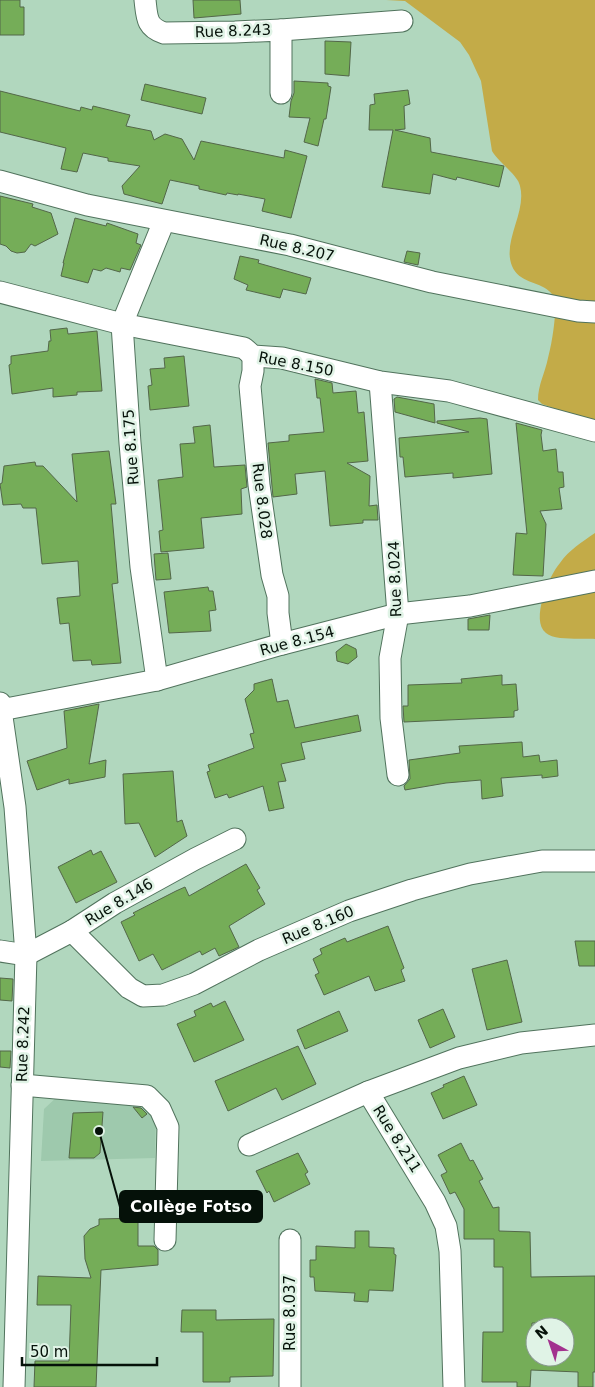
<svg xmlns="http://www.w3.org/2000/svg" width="595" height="1387" font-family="'DejaVu Sans',sans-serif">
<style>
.built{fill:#9ec9ad}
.green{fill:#c3ab48}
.building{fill:#75ad58;stroke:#536749;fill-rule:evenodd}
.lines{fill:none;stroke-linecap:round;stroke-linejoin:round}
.minor-casing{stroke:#51735d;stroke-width:23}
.minor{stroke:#fff;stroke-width:21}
.labels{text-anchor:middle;stroke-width:5;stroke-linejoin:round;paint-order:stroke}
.street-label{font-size:15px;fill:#051109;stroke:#e0f3e6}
.leader{fill:none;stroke:#051109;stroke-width:2}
.callout-dot{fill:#051109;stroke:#e0f3e6;stroke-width:2}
.callout{fill:#051109;stroke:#051109;stroke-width:2}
.callout-label{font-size:16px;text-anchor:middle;font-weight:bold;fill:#fff}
</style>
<rect width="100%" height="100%" fill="#b1d7be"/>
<polygon class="built" points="58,1096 135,1099 156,1114 155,1158 41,1161 44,1109"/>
<g class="green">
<path d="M386,0H595V421L584,419L542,404L538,400C538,385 545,373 548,358C553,339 555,320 556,300C554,298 552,293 549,291C538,281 519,283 512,266C502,241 527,212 520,186C518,175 499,163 492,151L481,81L469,55L460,42L405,1Z"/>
<path d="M595,533V639C583,638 555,641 546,633C530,621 549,575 560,563C569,550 582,542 595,533Z"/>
</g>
<g class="building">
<polygon points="0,0 20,0 20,7 24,7 24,35 0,35"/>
<polygon points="193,0 240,0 241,14 194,18"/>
<polygon points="325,41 351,42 349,76 325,74"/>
<polygon points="294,81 328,83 328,86 331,87 326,119 324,119 318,146 304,142 310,118 289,117 291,101 294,93"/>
<polygon points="145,84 206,98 202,114 141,100"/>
<polygon points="408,90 410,104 404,106 405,129 395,130 430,138 431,152 504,166 499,187 457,177 456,180 433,174 430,194 382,187 393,130 369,130 370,105 375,104 374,94"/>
<polygon points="0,91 80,111 81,107 92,110 93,106 130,115 126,126 151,131 154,140 165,134 182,139 194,160 201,141 284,158 285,150 307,156 291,218 262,211 265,199 238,194 238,195 227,193 226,195 199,189 199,186 170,180 162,204 124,194 122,186 140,166 108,161 108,158 83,153 77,172 61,169 66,148 0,132"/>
<polygon points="0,196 33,204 32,207 51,213 58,234 35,246 31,244 25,252 17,253 11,251 6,246 0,244"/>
<polygon points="75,218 106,226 107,223 138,234 136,243 141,245 130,270 121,268 120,272 106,268 101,271 93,269 88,283 61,276 64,263 63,263"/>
<polygon points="407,251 420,253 418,265 404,262"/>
<polygon points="240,256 259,260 258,263 311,278 306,294 283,289 280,298 246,290 248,285 234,279"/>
<polygon points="67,328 68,334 97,331 102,391 77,392 77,395 53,397 53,388 12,394 9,365 11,364 11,356 48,351 49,341 51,341 50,330"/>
<polygon points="184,356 189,406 150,410 148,386 152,385 150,369 165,368 164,358"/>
<polygon points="315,379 332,383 333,393 356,391 358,413 364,412 368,461 347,463 370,476 369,506 377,505 378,520 363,520 363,523 330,526 325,471 295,474 297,494 273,497 268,443 289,441 289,435 324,432 320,398 317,398"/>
<polygon points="397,397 434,404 435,423 395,412 394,399"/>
<polygon points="480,418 487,419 492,474 453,478 453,473 405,477 403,457 400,457 399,438 469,432 437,423 437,421"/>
<polygon points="516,423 542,430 541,435 543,451 556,449 558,472 563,472 564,487 559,488 562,509 540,511 546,524 543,576 513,575 516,533 527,534"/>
<polygon points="210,425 214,467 245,465 247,487 241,489 242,514 201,518 204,548 161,552 159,531 163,530 158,480 183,477 180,444 195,443 193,427"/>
<polygon points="109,451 116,504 111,504 118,583 112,584 121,663 92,665 91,660 73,661 69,623 60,624 57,598 80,596 78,561 42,564 36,508 23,508 21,504 3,505 0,484 2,483 4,466 35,462 36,466 43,466 77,502 72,454"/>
<polygon points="168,553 171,579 156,580 154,554"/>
<polygon points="208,587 209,591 213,591 216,610 209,611 211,631 169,633 164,592"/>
<polygon points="490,615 489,630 468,630 468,619"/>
<polygon points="346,644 356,649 357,657 348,664 337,661 336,652"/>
<polygon points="502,675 502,685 516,684 518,710 514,711 514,717 404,722 403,706 408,706 408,685 462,683 461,679"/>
<polygon points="272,679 277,702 288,700 295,728 358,715 361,731 301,743 305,759 281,764 286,781 278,782 284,808 269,811 263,786 229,798 227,794 215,798 207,772 210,771 208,765 254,748 250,734 254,733 245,699 254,690 254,684"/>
<polygon points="99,704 89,764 106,760 105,777 69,784 69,779 37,790 27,761 67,748 64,711"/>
<polygon points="522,742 523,757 539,755 540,762 557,760 558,776 542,778 542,775 501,778 503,796 482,799 481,780 446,783 405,790 404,786 410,779 409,760 460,753 459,746"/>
<polygon points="173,771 177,822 182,820 187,836 155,857 139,823 125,824 123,774"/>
<polygon points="91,850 93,855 101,851 117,882 76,903 58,867"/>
<polygon points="246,864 260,888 257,890 265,904 229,926 239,947 219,956 215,948 202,955 200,951 162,970 153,954 139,961 121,922 135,915 133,913 176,891 185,887 189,896"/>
<polygon points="388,926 404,968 401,970 405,981 375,991 369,976 324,995 315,975 319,973 313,959 322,954 320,949 345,938 347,942"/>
<polygon points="575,941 595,941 595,966 579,966"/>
<polygon points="507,960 522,1022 487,1030 472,969"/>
<polygon points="0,978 13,979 12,1001 0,1000"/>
<polygon points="225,1001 244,1040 194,1062 177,1024 196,1016 194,1011 211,1003 213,1007"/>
<polygon points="443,1009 455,1037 430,1048 418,1020"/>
<polygon points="339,1011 348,1031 305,1049 297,1030"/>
<polygon points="298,1046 316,1084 282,1100 276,1088 228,1111 215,1081"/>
<polygon points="0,1051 11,1051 10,1068 0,1067"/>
<polygon points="464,1076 477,1105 443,1119 431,1093 444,1087 443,1085"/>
<polygon points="133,1107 141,1108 147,1114 142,1118"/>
<polygon points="103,1112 100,1153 94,1158 69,1158 73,1113"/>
<path d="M461,1143L470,1161L473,1160L483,1179L479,1181L493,1208L499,1207V1231L530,1232L531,1277L595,1276V1372H593V1387H578V1372L531,1370L530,1387H517V1382H482L483,1332H503V1267H494V1239H464V1209L455,1192L450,1194L441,1175L447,1172L438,1155ZM532,1323H565V1357H531Z"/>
<polygon points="298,1153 308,1172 305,1174 310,1184 274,1202 269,1191 267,1193 256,1171"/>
<polygon points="138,1218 138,1246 154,1246 158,1250 158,1265 101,1270 96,1387 34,1387 35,1361 69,1361 71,1305 37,1305 38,1276 91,1278 85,1259 84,1236 90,1229 99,1225 99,1219"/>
<polygon points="355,1231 369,1231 369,1247 394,1248 394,1254 396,1255 393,1291 369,1290 368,1302 354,1301 355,1293 315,1291 314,1277 310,1277 310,1260 316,1260 316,1246 355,1248"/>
<polygon points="182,1310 216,1310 216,1320 274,1319 273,1376 230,1377 230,1382 203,1382 203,1332 181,1332"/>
</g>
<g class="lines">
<g class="minor-casing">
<g id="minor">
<path d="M145,0C147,17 146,27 164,33L235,32L281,30V93"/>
<polyline points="281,30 402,21"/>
<polyline points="0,181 87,205 290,245 432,282 578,311 595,312"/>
<polyline points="0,292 122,324 244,348 253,356 282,358 380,382 449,391 595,431"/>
<polyline points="253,356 253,371 250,386 259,485 272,575 278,596 278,613 282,644"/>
<polyline points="380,382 398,614 390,658 391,718 398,775"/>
<polyline points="157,680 141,567 130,443 122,324 164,221"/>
<polyline points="0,703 15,807 26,955 14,1387"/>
<polyline points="1,710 157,680 282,644 398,614 470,606 595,581"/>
<polyline points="72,931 129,988 143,996 163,995 194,984 259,950 349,911 412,890 470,874 542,861 595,861"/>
<polyline points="0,951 26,955 72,931 115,903 195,859 235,839"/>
<polyline points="22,1085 147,1096 160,1109 168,1127 165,1240"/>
<polyline points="249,1145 368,1092"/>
<polyline points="290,1387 290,1240"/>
<polyline points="454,1387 450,1251 446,1226 435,1202 368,1092 459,1058 521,1043 595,1035"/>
</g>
</g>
<use href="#minor" class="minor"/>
</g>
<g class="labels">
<g class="street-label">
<text transform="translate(233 31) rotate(-2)" y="5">Rue 8.243</text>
<text transform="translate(297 248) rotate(13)" y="5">Rue 8.207</text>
<text transform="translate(296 364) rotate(11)" y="5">Rue 8.150</text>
<text transform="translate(131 447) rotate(-94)" y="5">Rue 8.175</text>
<text transform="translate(262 501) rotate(83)" y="5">Rue 8.028</text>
<text transform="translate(395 579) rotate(-92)" y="5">Rue 8.024</text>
<text transform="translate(297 641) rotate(-15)" y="5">Rue 8.154</text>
<text transform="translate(119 902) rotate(-31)" y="5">Rue 8.146</text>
<text transform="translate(318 925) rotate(-23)" y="5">Rue 8.160</text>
<text transform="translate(23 1044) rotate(-88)" y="5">Rue 8.242</text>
<text transform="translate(397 1139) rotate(58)" y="5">Rue 8.211</text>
<text transform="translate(290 1313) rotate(-90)" y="5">Rue 8.037</text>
</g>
</g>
<path class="leader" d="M99 1131L120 1207"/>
<circle class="callout-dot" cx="99" cy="1131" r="5"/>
<rect class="callout" x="120" y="1191" width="142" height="31" rx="5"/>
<g class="callout-label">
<text x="191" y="1212">Collège Fotso</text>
</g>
<g transform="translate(550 1342) rotate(320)"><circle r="24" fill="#e0f3e6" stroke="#88998e"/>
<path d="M0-4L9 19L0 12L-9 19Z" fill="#a2318e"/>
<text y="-8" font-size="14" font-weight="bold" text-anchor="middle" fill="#051109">N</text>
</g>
<path d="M22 1357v8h135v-8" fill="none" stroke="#051109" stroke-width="2.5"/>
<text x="30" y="1357" font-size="15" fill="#051109" stroke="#e0f3e6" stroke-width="4" paint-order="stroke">50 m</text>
</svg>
